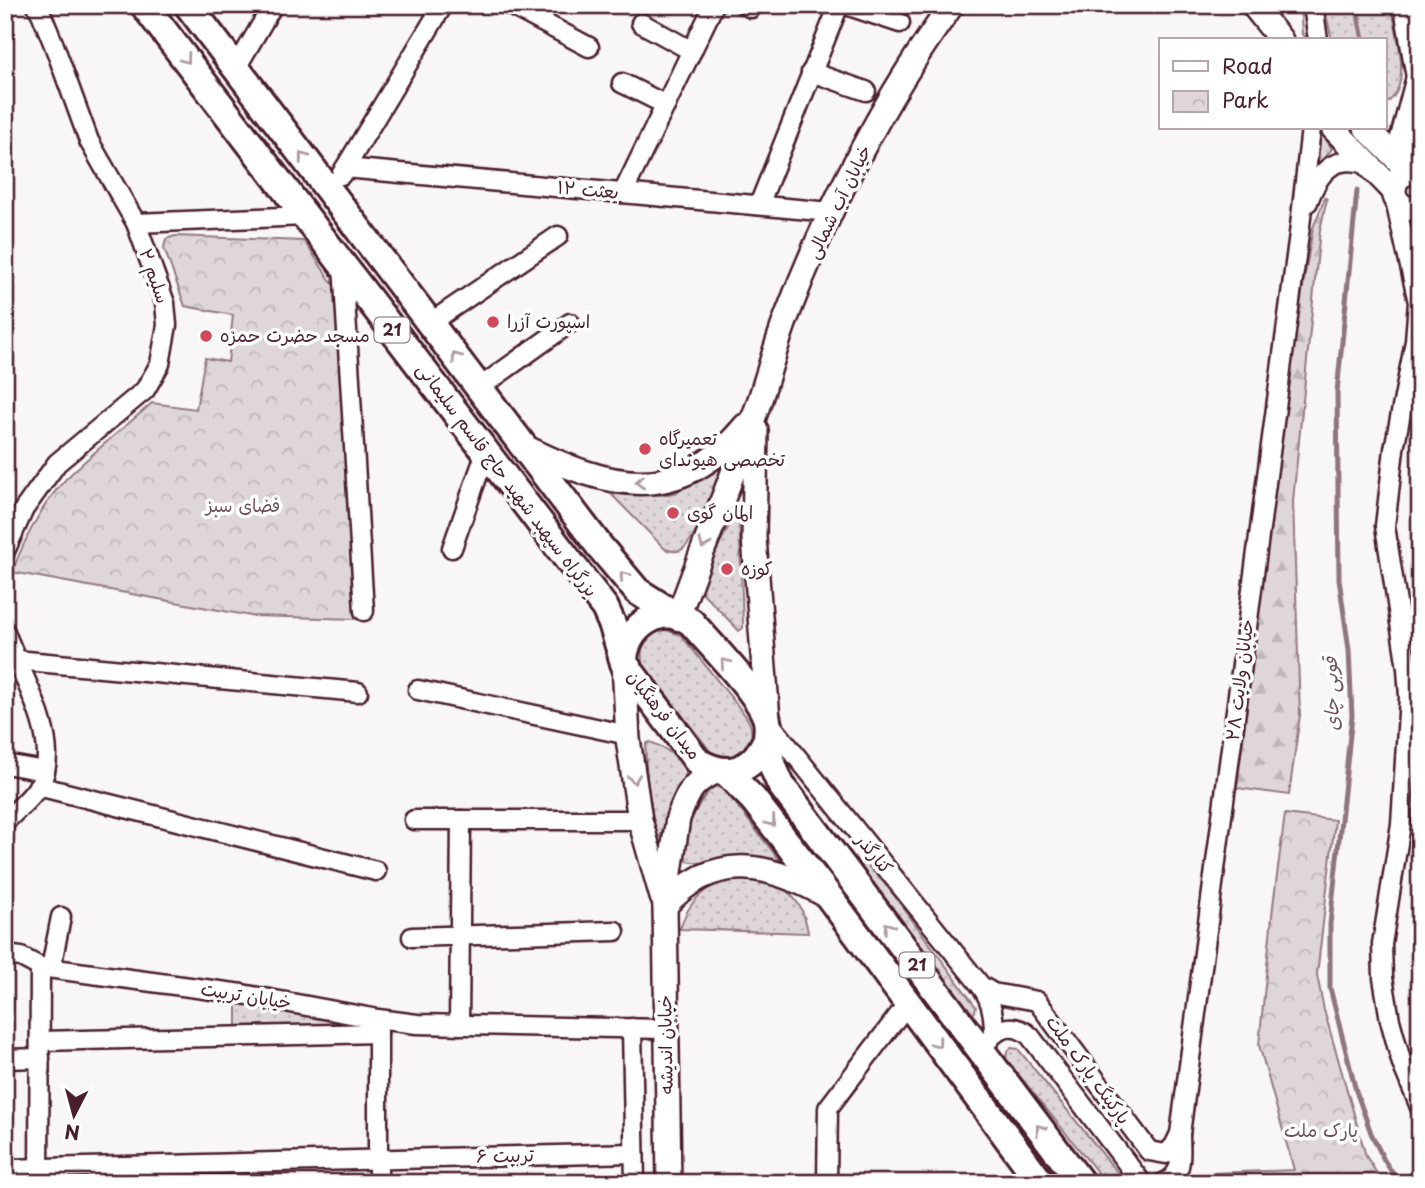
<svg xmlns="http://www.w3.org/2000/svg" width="1425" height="1188" font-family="'Playpen Sans','Playpen Sans Arabic',sans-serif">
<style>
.grass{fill:url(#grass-dots);stroke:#947a82;stroke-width:2}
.forest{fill:url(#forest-firs);stroke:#947a82;stroke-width:2}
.park{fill:url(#park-crowns);stroke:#947a82;stroke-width:2}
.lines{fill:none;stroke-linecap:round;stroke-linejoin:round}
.stream{stroke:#8f747b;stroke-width:5}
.minor-casing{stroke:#4a1f2b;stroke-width:23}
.major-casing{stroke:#4a1f2b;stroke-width:28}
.highway-casing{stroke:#4a1f2b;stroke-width:32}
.minor{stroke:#fff;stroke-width:18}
.major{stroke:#fff;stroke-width:23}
.highway{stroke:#fff;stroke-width:26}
.oneway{stroke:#ae9aa0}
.poi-dot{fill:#d1495b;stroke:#fff;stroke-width:2.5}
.labels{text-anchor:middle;stroke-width:7;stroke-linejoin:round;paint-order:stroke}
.shield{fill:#fff;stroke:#80626b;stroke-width:2}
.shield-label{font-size:16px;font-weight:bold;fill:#4a1f2b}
.street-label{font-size:18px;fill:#4a1f2b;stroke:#fff}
.poi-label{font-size:18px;fill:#4a1f2b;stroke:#fff;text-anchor:start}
.park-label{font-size:18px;fill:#6f4d56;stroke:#fff}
.water-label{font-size:19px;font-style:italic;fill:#72515a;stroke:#fff}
</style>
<defs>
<pattern id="grass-dots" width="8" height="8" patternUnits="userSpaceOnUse" patternTransform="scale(1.75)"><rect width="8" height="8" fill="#ded6d9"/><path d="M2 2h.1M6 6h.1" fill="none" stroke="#c0b7ba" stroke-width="1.8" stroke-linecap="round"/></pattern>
<pattern id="forest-firs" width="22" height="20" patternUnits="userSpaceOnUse" patternTransform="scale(1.75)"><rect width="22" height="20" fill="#ded6d9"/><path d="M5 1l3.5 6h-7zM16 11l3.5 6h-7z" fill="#c0b7ba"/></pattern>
<pattern id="park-crowns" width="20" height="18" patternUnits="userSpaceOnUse" patternTransform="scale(1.75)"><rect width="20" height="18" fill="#ded6d9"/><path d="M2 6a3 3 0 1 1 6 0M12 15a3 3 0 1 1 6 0" fill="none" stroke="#c0b7ba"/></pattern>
</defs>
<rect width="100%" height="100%" fill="#f8f6f7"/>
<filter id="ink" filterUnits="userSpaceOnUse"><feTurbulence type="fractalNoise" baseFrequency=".0143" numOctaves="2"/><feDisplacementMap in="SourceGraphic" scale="14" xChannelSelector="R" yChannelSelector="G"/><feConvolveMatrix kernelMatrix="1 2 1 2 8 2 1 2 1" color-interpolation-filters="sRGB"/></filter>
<g filter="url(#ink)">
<g class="grass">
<polygon points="1300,5 1305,5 1310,40 1302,35"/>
<path d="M1324,5H1391C1396,32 1414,88 1385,104V40H1332Z"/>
<polygon points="1320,130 1332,149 1310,174"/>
<path d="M719,468L721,475C715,490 694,544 681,550C676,552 670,551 665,549L611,494L665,495L677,492Z"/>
<polygon points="739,514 743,624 743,628 739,631 699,589 707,567 735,515"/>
<path d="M666,630L681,635L746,716C763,743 738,767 711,752L643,665C638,646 647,633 666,630Z"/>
<path d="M650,742C663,747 684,758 686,772L660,837L658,838L655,836C652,807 644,773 646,744Z"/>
<path d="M718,784L722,786L783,865L746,856L699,863L687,861C677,843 700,792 718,784Z"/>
<polygon points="865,863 888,887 976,1007 972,1019 860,868"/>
<path d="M729,878C770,880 801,884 808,933L680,929C688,902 703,888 729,878Z"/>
<polygon points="237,1003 352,1021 352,1026 237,1030"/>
<polygon points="1011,1048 1018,1049 1126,1183 1106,1183 1006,1059 1007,1052"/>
</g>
<polygon class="forest" points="1325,198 1327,199 1320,230 1293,501 1300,715 1289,795 1237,788 1287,378 1313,228"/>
<g class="park">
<path d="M175,236L304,241L337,290L356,619L251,616L12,572C25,539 41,505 66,479C93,452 124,428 152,403L196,409L205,358L228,362L233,315L185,306L164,248L166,239Z"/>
<polygon points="1285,814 1335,820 1317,975 1324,1010 1366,1156 1383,1183 1201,1183 1211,1173 1294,1170 1259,1045 1273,906"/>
</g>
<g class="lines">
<g class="stream">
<polyline points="1356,5 1363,40"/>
<polyline points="1357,191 1337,392 1339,579 1349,650 1352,716 1330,924 1330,988 1356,1091 1371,1133 1384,1160 1399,1183"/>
</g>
<g class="minor-casing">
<g id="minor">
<polyline points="510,5 589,47"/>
<polyline points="745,5 751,8"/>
<polyline points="846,5 900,23"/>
<polyline points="1313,5 1318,40"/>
<polyline points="641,23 692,51"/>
<polyline points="236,68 273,5"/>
<polyline points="811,72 866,91"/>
<polyline points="622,83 666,105"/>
<polyline points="345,168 831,212"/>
<polyline points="341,175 443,5"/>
<polyline points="623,193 714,5"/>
<polyline points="1394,196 1418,302 1415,341 1394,449 1385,526 1407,668 1409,697 1401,824 1382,944 1383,978 1390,1020 1402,1064 1420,1107"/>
<path d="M1308,202C1319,171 1334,153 1369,165"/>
<polyline points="759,205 839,5"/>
<polyline points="136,223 306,216"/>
<polyline points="343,265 364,611"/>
<polyline points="430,323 558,236"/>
<polyline points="479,388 570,323"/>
<polyline points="452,548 486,452"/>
<polyline points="5,551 24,509 57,463 145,390 160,364 167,325 165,303 136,223 89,141 54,45 41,13 36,5"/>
<path d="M5,632C19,671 56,730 45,771C41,791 18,808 5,822"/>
<polyline points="16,660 358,692"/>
<polyline points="418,690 628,735"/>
<path d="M768,721L981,986C992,1001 994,1016 994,1034"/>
<polyline points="5,764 45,771"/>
<polyline points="38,786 376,871"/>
<polyline points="414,820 640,820"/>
<polyline points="412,937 615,931"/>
<polyline points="5,955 21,957 40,967 242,994 378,1019 417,1024 666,1029"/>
<polyline points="51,968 61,917"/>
<polyline points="981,986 993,993 1037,1001 1149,1151 1166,1154 1174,1146 1180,1134"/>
<polyline points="459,1025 461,820"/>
<polyline points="632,1028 635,1183"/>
<path d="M989,1040C1000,1025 1017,1024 1030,1036L1142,1183"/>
<polyline points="40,1041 378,1033"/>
<polyline points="5,1059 40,1058"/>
<polyline points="5,1169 634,1153"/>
<polyline points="39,1183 40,967"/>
<polyline points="378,1183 378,1022"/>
<polyline points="827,1183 828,1108 908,1003"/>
<path d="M1163,1183C1185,1175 1180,1154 1180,1134L1300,226L1311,128"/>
</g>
</g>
<g class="major-casing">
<g id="major">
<polyline points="1253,5 1281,40"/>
<polyline points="1406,5 1420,86"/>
<polyline points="1333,128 1393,190"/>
<polyline points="1366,128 1405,167"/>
<polyline points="1397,159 1419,75"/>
<path d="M1420,173L1410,172L1400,176C1386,192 1399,214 1420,207"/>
<polyline points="756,430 754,538 768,720"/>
<path d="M523,446C608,488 677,508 745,426"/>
<path d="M678,617C702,548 731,482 755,414C767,381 775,346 788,313C828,208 885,96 952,5"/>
<polyline points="624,663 628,739 640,820 662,897"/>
<path d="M665,906C715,849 771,864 829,897"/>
<path d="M669,1183L665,906L678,818C688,793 692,779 720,771"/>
</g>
</g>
<g class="highway-casing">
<g id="highway">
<polyline points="144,5 605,608 613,626 624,663"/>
<polyline points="188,5 600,547 637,591 678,617"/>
<path d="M766,741C751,772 728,779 698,762L624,663C623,629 660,601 691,622C710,644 758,693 766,717C770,727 766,735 767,744C769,759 775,772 781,785L1081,1183"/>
<polyline points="725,771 753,799 830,898 1041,1183"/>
</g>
</g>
<use href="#minor" class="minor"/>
<use href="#major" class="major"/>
<use href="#highway" class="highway"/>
</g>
<defs><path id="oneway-chevron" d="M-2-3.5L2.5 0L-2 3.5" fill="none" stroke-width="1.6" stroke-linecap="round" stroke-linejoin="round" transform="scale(1.75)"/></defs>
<g class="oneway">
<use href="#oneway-chevron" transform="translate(186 59) rotate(53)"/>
<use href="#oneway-chevron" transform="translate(303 157) rotate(-127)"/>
<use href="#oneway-chevron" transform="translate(456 357) rotate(-127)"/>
<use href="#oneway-chevron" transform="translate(640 482) rotate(179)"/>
<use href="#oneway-chevron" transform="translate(704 544) rotate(113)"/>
<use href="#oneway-chevron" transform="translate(624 576) rotate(-131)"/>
<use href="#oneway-chevron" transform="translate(725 663) rotate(-130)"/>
<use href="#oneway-chevron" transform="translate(634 779) rotate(82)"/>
<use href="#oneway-chevron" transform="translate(771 822) rotate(52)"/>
<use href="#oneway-chevron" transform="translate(888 927) rotate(-127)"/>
<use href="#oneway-chevron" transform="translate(937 1043) rotate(54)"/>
<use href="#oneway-chevron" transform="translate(1040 1129) rotate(-127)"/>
</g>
</g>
<g class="poi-dot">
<circle cx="493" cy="322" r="7"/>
<circle cx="206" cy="336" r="7"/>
<circle cx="645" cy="449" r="7"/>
<circle cx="673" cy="513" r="7"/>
<circle cx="727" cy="569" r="7"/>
</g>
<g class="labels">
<g class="shield">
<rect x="374.5" y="317.5" width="35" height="25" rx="5"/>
<rect x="899.5" y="952.5" width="35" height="25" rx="5"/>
</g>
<g class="shield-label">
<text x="392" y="336">21</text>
<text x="917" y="971">21</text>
</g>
<g class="street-label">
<text transform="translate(588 190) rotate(5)" y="6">بعثت ۱۲</text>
<text transform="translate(839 202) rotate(-64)" y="6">خیابان آب شمالی</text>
<text transform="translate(154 276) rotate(71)" y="6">سلیم ۲</text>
<text transform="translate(507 480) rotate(53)" y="6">بزرگراه سپهبد شهید حاج قاسم سلیمانی</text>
<text transform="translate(1240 680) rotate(-83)" y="6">خیابان ولایت ۲۸</text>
<text transform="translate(664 715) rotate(52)" y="6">میدان فرهنگیان</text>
<text transform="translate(874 854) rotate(51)" y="6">کنارگذر</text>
<text transform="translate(246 996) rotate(9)" y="6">خیابان تربیت</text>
<text transform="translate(666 1045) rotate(-91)" y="6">خیابان اندیشه</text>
<text transform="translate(1088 1070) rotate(54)" y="6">پارکینگ پارک ملت</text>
<text transform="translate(505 1156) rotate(-1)" y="6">تربیت ۶</text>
</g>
<g class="poi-label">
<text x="507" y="328">اسپورت آزرا</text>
<text x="220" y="342">مسجد حضرت حمزه</text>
<text x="659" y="445">تعمیرگاه<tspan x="659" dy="21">تخصصی هیوندای</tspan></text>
<text x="687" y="519">المان گوی</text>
<text x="741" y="575">کوزه</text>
</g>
<g class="park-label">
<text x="243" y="512">فضای سبز</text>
<text x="1321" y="1137">پارک ملت</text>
</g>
<g class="water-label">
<text transform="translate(1331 694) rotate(-92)" y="7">قوبی چای</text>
</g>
</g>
<rect width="1425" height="1188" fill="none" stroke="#fff" stroke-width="28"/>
<rect x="14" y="14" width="1397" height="1160" fill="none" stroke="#4a1f2b" stroke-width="2.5" filter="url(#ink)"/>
<rect x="1159" y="38" width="228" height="91" fill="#ffffff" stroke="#b7a5aa" stroke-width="2"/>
<rect x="1173" y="61" width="35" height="10" fill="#ffffff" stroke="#b7a5aa" stroke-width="2"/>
<text x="1222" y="74" font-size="21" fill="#4a1f2b">Road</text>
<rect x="1173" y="91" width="35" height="21" fill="url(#park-crowns)" stroke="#b7a5aa" stroke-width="2"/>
<text x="1222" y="108" font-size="21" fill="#4a1f2b">Park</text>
<g transform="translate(74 1115) rotate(186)" stroke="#ffffff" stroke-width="5" paint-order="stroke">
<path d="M0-5L12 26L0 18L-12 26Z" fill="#4a1f2b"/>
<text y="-10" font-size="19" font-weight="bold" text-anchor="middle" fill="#4a1f2b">N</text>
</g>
</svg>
